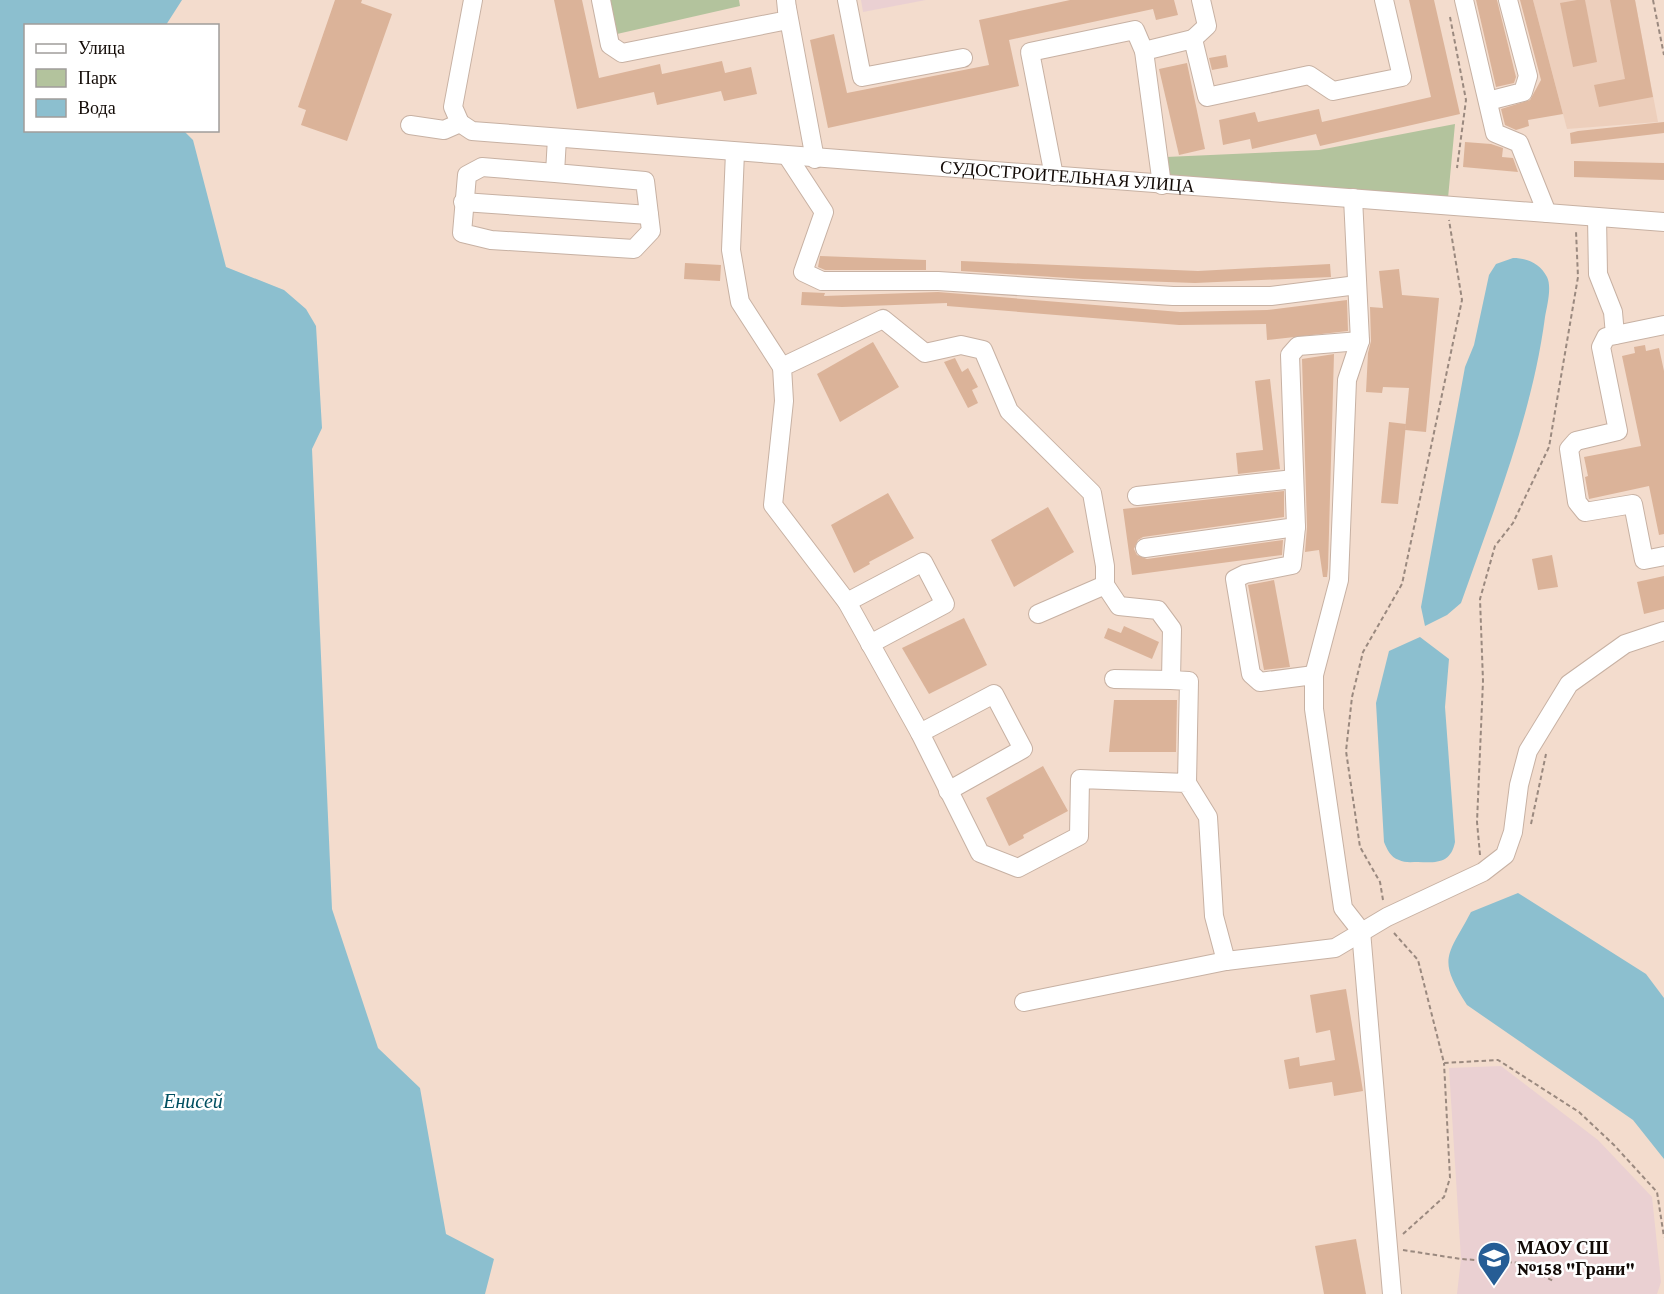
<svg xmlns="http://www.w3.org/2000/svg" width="1664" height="1294" font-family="'Crimson Pro',serif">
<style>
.built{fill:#edcfbc}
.education{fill:#ead0d2}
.green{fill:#b3c39d}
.water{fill:#8cbfcf}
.building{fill:#dbb399}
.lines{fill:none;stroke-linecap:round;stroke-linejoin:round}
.minor-casing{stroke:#c7b1a3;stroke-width:20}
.path{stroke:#9a897f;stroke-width:2;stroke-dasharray:4.5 3;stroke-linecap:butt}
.minor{stroke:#fff;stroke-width:18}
.labels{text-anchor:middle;stroke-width:5;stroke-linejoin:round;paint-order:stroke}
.street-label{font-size:18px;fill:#120a06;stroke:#fff}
.poi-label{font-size:18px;font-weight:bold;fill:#120a06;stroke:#fff;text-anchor:start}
.water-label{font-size:20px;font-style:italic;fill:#014f60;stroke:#fff}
</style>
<rect width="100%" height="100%" fill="#f3dccd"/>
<polygon class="built" points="1533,0 1635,0 1658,122 1567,129"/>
<g class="education">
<polygon points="861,0 926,0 863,12"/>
<polygon points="1501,1066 1598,1140 1652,1197 1661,1282 1657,1294 1457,1294 1461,1259 1449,1068"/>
</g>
<g class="green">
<polygon points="610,0 739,0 740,6 617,34"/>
<polygon points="1455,124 1448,198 1167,181 1166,157 1319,150"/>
</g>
<g class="water">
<polygon points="0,0 182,0 166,25 26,26 26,130 184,131 193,140 226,267 284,290 306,309 316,326 322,428 312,449 332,909 378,1048 420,1088 446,1234 494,1259 485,1294 0,1294"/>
<path d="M1513,258C1527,258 1540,263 1547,277C1552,287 1547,306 1545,317C1532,416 1494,509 1461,603L1447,615L1425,626L1421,607L1465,367L1474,345L1489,275L1496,264Z"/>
<path d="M1420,637L1449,659L1445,707L1455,842C1451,863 1437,863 1418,862C1412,862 1404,863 1399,860C1390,857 1387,849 1384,842L1376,703L1389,651Z"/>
<path d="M1518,893L1646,974L1664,998V1159L1633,1120L1467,1005C1437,958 1447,957 1471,912Z"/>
</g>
<g class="building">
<polygon points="335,0 362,0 361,3 392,14 347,141 301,125 306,110 298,107"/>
<polygon points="554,0 582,0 599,78 660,64 662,74 722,61 725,73 751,67 757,94 724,101 721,91 657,105 654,92 577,109"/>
<polygon points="1070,0 1174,0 1178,15 1156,20 1153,9 1009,40 1019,86 828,128 810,40 834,34 847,93 989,65 979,20"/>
<polygon points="1409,0 1434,0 1460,114 1320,146 1316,134 1252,149 1250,139 1223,145 1219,120 1255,112 1258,122 1319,109 1322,122 1431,97"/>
<polygon points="1476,0 1497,0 1516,77 1514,83 1496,87"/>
<polygon points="1520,0 1533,0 1563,114 1528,120 1529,126 1516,130 1505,125 1501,109 1530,100 1541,80"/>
<polygon points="1577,0 1585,0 1597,62 1573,67 1560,3"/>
<polygon points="1610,0 1635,0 1653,97 1599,107 1594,85 1625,79"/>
<polygon points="1226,55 1228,67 1212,70 1209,58"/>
<polygon points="1187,63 1205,149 1179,155 1159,69"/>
<polygon points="1664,122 1664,133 1571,144 1570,133 1578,131"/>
<polygon points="1465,142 1491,144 1503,148 1502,157 1513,158 1518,172 1463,167"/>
<polygon points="1574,161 1664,163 1664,180 1574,177"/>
<polygon points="820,256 926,260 926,270 825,270 818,267"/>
<polygon points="961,261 1198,271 1330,264 1331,277 1195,283 1083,279 961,271"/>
<polygon points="685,263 721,265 720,281 684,279"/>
<polygon points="1399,269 1402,295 1439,298 1426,432 1405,430 1409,388 1383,387 1382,393 1366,392 1368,353 1371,341 1370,307 1383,308 1379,271"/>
<polygon points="802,292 825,293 824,296 938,292 1180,312 1267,310 1347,300 1348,331 1267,340 1266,324 1179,325 947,306 947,303 842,307 801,305"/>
<polygon points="873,342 899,387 840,422 817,374"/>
<polygon points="1645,345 1646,351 1659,348 1664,371 1664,534 1659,535 1649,486 1589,499 1585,477 1588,476 1584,457 1641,446 1622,356 1635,353 1634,347"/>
<polygon points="1334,354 1328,568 1327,577 1323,577 1319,550 1305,552 1307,527 1302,359"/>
<polygon points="955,358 962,372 968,368 978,387 972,390 978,403 968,408 944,362"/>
<polygon points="1270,379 1280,469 1238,474 1236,453 1263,450 1255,381"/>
<polygon points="1389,422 1406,424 1398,504 1381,503"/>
<polygon points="1284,491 1284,517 1143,537 1138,540 1134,549 1137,555 1147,559 1283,540 1282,555 1132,575 1123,509"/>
<polygon points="888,493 914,538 869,562 870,564 854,573 831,525"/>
<polygon points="1048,507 1074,552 1014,587 991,540"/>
<polygon points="1552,555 1558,587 1538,590 1532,559"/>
<polygon points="1664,576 1664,609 1644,614 1637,582"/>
<polygon points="1274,580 1290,667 1264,670 1248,585"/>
<polygon points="964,618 987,665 929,694 902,648"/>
<polygon points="1124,626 1159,642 1152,659 1104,638 1108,628 1121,633"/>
<polygon points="1114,700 1177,700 1176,752 1109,752"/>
<polygon points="1043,766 1068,811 1023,835 1024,838 1009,846 986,798"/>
<polygon points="1346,989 1363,1091 1334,1096 1332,1082 1289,1089 1284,1060 1299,1057 1300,1066 1335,1060 1330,1030 1316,1033 1310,995"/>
<polygon points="1356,1239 1366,1294 1324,1294 1315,1246"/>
</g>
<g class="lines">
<g class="minor-casing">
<g id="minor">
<path id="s1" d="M473,0L453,107L460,123L472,131L1664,222"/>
<polyline points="601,0 610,45 622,53 788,20 786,0"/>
<polyline points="847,0 862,77 963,58"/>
<polyline points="1464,0 1495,133 1519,143 1547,213"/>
<polyline points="787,8 815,159"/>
<polyline points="1193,39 1207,26 1201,0"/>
<polyline points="1144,51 1193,39 1207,97 1309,75 1333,91 1402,77 1384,0"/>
<polyline points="1488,101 1523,92 1528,76 1508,0"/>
<polyline points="410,125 444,130 460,123"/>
<polyline points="735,152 731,250 740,302 782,367"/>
<polyline points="788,157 824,212 803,272 822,281 938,281 1173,296 1271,296 1357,285"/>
<polyline points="555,173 645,181 651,231 634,249 491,240 462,233 467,175 482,167 555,173 557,138"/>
<polyline points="1054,176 1030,52 1135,30 1144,51 1162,185"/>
<polyline points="1353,198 1360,341 1347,380 1339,580 1314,675 1314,709 1343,908 1361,931 1392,1294"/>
<polyline points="463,202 649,215"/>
<polyline points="1597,217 1598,274 1613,312 1615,335"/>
<polyline points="1664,325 1606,337 1601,347 1618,431 1576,441 1569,449 1577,502 1585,512 1633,504 1644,560 1664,556"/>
<polyline points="1137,496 1294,479"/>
<polyline points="1296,527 1292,565 1245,574 1235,579 1251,674 1260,682 1314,675"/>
<polyline points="1145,548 1296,527 1290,355 1298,346 1360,341"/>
<polyline points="847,602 923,562 945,604 870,644"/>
<polyline points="1038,614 1105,585"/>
<polyline points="1114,679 1171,680"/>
<polyline points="920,733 994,694 1023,749 948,791"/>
<polyline points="1187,783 1080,779 1079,836 1018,868 980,853 920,733 847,602 773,505 784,401 782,367 883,319 925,353 961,345 983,350 1009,411 1092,493 1105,566 1105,585 1119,606 1158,610 1172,629 1171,680 1189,681 1187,783 1208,817 1214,916 1226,961"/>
<polyline points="1024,1002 1226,961 1335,948 1387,917 1483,872 1505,855 1513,832 1519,785 1528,751 1569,684 1625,644 1664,631"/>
</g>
</g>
<g class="path">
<polyline points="1653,0 1664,55"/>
<polyline points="1450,17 1466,100 1457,168"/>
<polyline points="1531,824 1546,754"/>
<polyline points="1480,855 1477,822 1483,681 1480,599 1495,546 1513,523 1549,447 1578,277 1576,231"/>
<polyline points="1383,900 1380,882 1360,847 1346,751 1352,697 1363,652 1402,584 1462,300 1449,220"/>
<polyline points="1394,933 1418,960 1444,1063 1498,1060 1579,1112 1614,1145 1657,1192 1664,1237"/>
<polyline points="1403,1234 1444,1197 1450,1178 1444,1063"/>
<polyline points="1403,1250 1461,1259 1521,1263 1553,1281"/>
</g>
<use href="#minor" class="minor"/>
</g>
<defs>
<g id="school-pin" transform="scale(1.725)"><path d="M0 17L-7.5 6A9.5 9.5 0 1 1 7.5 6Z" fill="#265d95" stroke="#fff"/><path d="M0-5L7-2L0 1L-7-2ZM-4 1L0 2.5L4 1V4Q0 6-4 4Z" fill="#fff"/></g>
</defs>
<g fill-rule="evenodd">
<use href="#school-pin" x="1494" y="1258"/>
</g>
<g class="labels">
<g class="street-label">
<text dy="6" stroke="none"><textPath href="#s1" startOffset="738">СУДОСТРОИТЕЛЬНАЯ УЛИЦА</textPath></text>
</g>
<g class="poi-label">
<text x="1517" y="1254">МАОУ СШ<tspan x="1517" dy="21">№158 "Грани"</tspan></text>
</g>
<g class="water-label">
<text x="193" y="1108">Енисей</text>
</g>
</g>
<rect x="24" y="24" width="195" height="108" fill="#ffffff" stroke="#a09d9b" stroke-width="1.5"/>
<rect x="36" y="44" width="30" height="9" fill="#ffffff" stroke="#a09d9b" stroke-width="1.5"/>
<text x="78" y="54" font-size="18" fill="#120a06">Улица</text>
<rect x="36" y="69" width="30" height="18" fill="#b3c39d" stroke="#a09d9b" stroke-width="1.5"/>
<text x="78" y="84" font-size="18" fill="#120a06">Парк</text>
<rect x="36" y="99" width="30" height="18" fill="#8cbfcf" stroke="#a09d9b" stroke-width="1.5"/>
<text x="78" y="114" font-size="18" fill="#120a06">Вода</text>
</svg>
